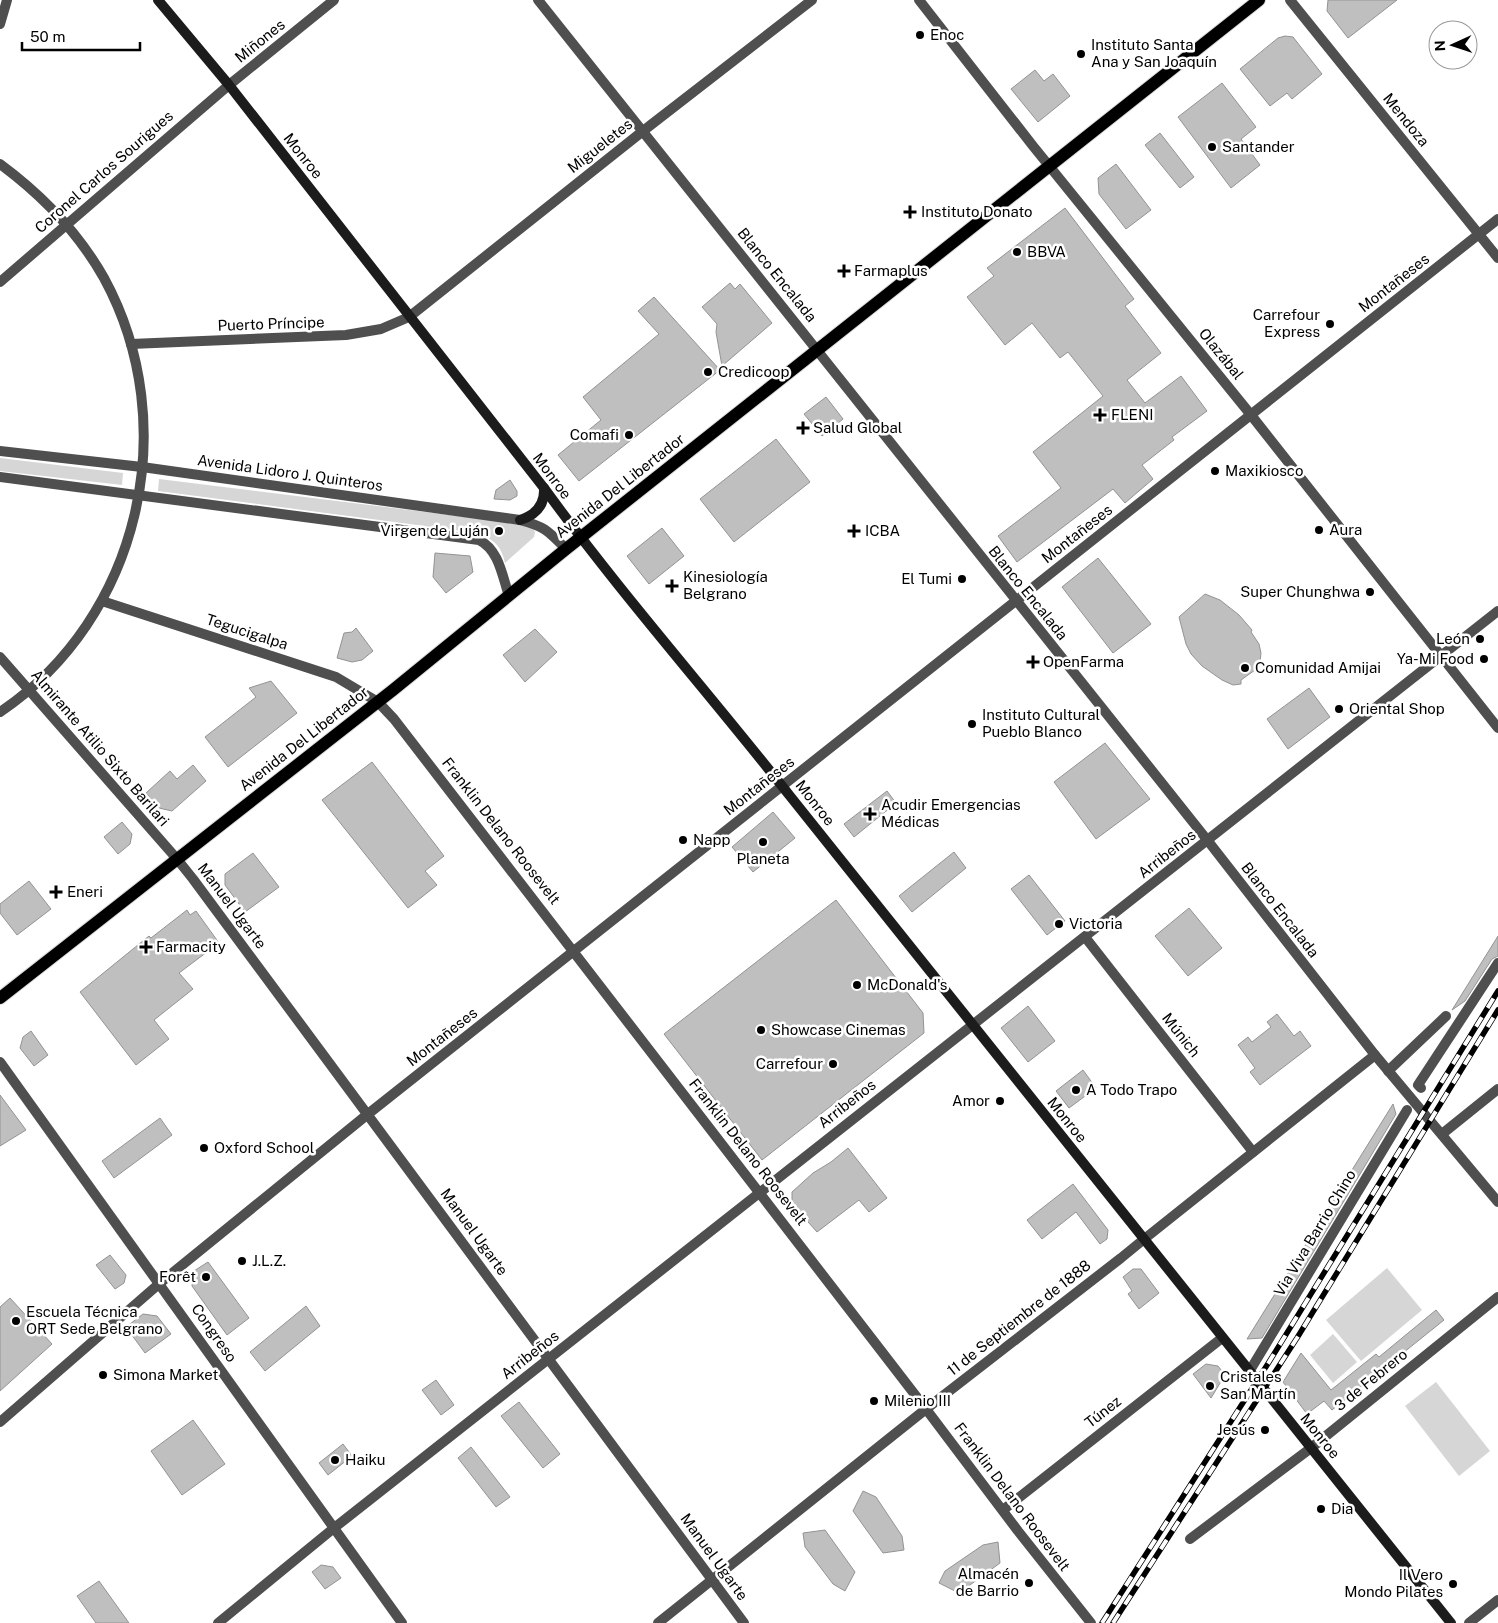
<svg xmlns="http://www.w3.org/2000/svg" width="1498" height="1623" font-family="'Public Sans',sans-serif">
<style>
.green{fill:#d6d6d6}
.building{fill:#bfbfbf;stroke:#939393}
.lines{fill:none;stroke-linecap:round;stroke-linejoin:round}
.primary-casing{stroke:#dbdbdb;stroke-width:14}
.pedestrian{stroke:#4f4f4f;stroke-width:10}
.minor{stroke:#4f4f4f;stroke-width:10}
.tertiary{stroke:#4f4f4f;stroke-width:10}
.secondary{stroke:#1c1c1c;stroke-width:10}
.primary{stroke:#000;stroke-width:12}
.rail-casing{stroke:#000;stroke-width:5.5}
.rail{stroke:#fff;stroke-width:4;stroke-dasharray:11;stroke-linecap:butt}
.poi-dot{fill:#000;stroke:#fff;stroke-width:2}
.labels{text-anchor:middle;stroke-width:5;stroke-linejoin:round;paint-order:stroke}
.poi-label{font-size:15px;fill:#000;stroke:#fff;text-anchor:start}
.street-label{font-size:15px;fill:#000;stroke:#fff}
</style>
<rect width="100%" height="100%" fill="#fff"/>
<g class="green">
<polygon points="0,458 123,473 122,485 0,471"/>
<path d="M159,479L531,525L535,532L534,537L505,563C501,545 494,540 478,533L158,491Z"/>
<polygon points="1387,1268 1422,1310 1361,1361 1326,1320"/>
<polygon points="1333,1334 1357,1362 1333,1383 1310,1355"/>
<polygon points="1436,1382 1490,1451 1459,1476 1405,1406"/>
</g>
<g class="building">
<polygon points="1328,0 1397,0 1348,38 1327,11"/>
<polygon points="1285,36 1293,37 1322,74 1292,99 1287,93 1270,106 1240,69 1278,38"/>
<polygon points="1035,70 1044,81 1053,74 1070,96 1038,122 1011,89"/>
<polygon points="1222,83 1256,127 1241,139 1260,165 1231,188 1178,117"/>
<polygon points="1160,133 1194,177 1180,188 1145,145"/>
<polygon points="1116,164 1151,210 1126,229 1099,194 1098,178"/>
<polygon points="1065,208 1134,299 1125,306 1161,353 1127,380 1145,403 1181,376 1207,411 1172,437 1174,440 1142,465 1153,479 1125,503 1113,489 1017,562 998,536 1061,488 1033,452 1103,396 1068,352 1060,358 1032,323 1005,345 967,297 994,276 987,268"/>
<polygon points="730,283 735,289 740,284 772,323 722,366 716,332 717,324 702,307"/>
<polygon points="654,297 720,370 579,481 558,455 601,420 583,397 659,334 638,311"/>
<polygon points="826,397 843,419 822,436 804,414"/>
<polygon points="776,439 810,482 734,542 700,499"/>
<polygon points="510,480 517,491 517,496 510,500 494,499 496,490"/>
<polygon points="662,528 684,556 649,584 627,556"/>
<polygon points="435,553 470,556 473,572 446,593 433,577"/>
<polygon points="1098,558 1151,624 1113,653 1062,587"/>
<polygon points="1205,594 1220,600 1239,615 1252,630 1251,632 1259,644 1261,653 1259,670 1255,670 1241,680 1241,684 1233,685 1222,680 1202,666 1191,654 1186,644 1179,617"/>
<polygon points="356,628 373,651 362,660 352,662 337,658 344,633 352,632"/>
<polygon points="535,629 557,652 525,682 503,655"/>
<polygon points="271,681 297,713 228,767 205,737 256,697 249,688"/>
<polygon points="1309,688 1330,717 1288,749 1267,719"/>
<polygon points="1105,743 1150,799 1096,839 1054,782"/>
<polygon points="372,762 444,856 425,871 437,885 408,908 322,800"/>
<polygon points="193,765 206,781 172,811 159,808 146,793 170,771 177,779"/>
<polygon points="887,791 896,803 854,837 844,824"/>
<polygon points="773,812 795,838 753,872 732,847"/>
<polygon points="122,822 132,834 130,844 118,854 104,837"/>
<polygon points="954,852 966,868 912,912 899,896"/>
<polygon points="253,853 279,887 245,912 225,885 225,874"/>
<polygon points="1029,875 1065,921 1047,935 1011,889"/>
<polygon points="29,881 51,909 17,935 0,913 0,904"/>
<polygon points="836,900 923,1013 924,1033 762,1160 664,1034"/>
<polygon points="1189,908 1222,948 1188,976 1155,936"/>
<polygon points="187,910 190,915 196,911 219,943 179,973 193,989 154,1020 169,1039 136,1065 80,992 149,936 151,938"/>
<polygon points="1498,936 1498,956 1492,959 1465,1001 1452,1010"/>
<polygon points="1028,1006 1055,1041 1028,1062 1001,1028"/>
<polygon points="1277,1014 1294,1036 1300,1031 1311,1046 1260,1085 1250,1072 1255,1068 1238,1045 1248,1037 1252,1042 1271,1027 1267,1022"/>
<polygon points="31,1031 48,1055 34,1066 20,1048 23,1037"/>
<polygon points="1083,1070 1096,1088 1069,1108 1056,1091"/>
<polygon points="0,1095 26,1130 0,1146"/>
<polygon points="1393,1104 1396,1114 1262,1338 1247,1339"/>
<polygon points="160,1118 172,1135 114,1178 102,1161"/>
<polygon points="848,1148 887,1198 869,1212 859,1200 817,1232 792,1204 792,1192 813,1173 831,1162"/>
<polygon points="1073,1184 1108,1230 1107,1239 1100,1244 1076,1212 1042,1239 1027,1220"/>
<polygon points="110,1255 126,1275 124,1283 115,1289 96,1265"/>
<polygon points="208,1262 249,1318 227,1335 192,1286 194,1271"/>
<polygon points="1133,1269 1141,1269 1159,1293 1139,1309 1128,1294 1132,1291 1123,1277"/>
<polygon points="10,1298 52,1344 0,1391 0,1307"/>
<polygon points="306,1306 320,1326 265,1371 250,1352"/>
<polygon points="1436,1310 1444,1320 1332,1410 1324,1401 1307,1414 1283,1382 1301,1353 1331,1390 1376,1354 1379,1357"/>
<polygon points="143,1314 157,1316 171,1334 145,1353 126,1327"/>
<polygon points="1206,1364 1218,1366 1225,1375 1211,1398 1193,1374"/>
<polygon points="436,1380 454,1405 441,1415 422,1390"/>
<polygon points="519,1402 560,1454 543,1468 501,1416"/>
<polygon points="193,1420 225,1464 182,1495 151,1451"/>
<polygon points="343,1444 352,1456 328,1475 319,1463"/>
<polygon points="471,1447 510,1497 496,1507 458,1458"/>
<polygon points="863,1491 876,1497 902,1536 904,1550 883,1553 853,1511"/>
<polygon points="825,1530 855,1572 845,1591 833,1584 805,1547 803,1533"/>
<polygon points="998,1542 1000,1563 959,1593 939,1583 945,1571 983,1545"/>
<polygon points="321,1565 333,1567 341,1578 325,1589 312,1572"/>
<polygon points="99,1581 129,1623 96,1623 77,1596"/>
</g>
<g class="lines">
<g class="primary-casing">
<polyline id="primary" points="0,998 393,690 566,549 1259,0"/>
</g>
<g class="pedestrian">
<polyline points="1421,1088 1418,1085 1498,963"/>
<polyline points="1249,1372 1407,1110"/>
</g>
<g class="minor">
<polyline points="538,0 1208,841 1375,1055 1498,1202"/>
<polyline points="919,0 1033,146 1251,415 1498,728"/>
<polyline points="1290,0 1498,258"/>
<polyline points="0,24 7,0"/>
<path d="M0,164C42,195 78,232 104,278C184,425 140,618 0,712"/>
<polyline points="0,282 229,85 334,0"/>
<polyline points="131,344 346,335 381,329 409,317 643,131 812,0"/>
<path d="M0,451L142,467L520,520C546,527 548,531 566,549"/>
<path d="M0,477L479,540C499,550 502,575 509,596"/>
<polyline points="102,601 336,677 378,702 394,719 926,1409 1018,1531 1091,1623"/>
<polyline points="0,657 177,859 193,879 744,1623"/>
<polyline points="1085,937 1253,1152"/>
<polyline points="1388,1071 1446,1016"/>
<polyline points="1442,1134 1498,1089"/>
<polyline points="0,1422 160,1283 368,1114 1498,219"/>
<polyline points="1003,1510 1222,1338"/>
<polyline points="1190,1539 1311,1448 1498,1297"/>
<polyline points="218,1623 334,1528 1498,611"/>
<polyline points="658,1623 926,1409 1121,1258 1143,1240 1375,1055"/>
<polyline points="1469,1623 1498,1600"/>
</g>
<polyline class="tertiary" points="0,1062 402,1623"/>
<g class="secondary">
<path d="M158,0L229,85L544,488C621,594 709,693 790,796C1009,1073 1230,1348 1451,1623"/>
<path d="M520,520C536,515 545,505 544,488"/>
</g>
<use href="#primary" class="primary"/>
<g class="rail-casing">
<g id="rail">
<polyline points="1102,1623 1269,1362 1498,991"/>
<polyline points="1113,1623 1297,1338 1498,1010"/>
</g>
</g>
<use href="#rail" class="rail"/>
</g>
<g class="poi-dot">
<circle cx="920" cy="35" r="5"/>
<circle cx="1081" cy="54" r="5"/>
<circle cx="1212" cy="147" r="5"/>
<path d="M907.5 204.5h5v5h5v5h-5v5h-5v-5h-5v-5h5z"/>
<circle cx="1017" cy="252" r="5"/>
<path d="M841.5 263.5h5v5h5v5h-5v5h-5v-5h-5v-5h5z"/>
<circle cx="1330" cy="324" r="5"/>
<circle cx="708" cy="372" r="5"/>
<path d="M1097.5 407.5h5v5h5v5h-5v5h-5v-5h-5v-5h5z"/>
<path d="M800.5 420.5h5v5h5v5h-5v5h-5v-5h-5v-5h5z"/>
<circle cx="629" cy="435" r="5"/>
<circle cx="1215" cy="471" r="5"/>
<circle cx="1319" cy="530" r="5"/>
<circle cx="499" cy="531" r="5"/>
<path d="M851.5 523.5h5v5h5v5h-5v5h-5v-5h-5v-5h5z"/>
<circle cx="962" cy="579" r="5"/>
<path d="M669.5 578.5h5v5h5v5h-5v5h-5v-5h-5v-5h5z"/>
<circle cx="1370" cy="592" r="5"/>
<circle cx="1480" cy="639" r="5"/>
<circle cx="1484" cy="659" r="5"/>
<path d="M1030.5 654.5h5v5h5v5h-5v5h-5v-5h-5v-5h5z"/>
<circle cx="1245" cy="668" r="5"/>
<circle cx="1339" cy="709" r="5"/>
<circle cx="972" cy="724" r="5"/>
<path d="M867.5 806.5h5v5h5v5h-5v5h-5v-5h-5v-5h5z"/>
<circle cx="683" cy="840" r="5"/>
<circle cx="763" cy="842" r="5"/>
<path d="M53.5 884.5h5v5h5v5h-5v5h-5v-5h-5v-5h5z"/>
<circle cx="1059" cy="924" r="5"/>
<path d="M143.5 939.5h5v5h5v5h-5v5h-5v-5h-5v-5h5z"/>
<circle cx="857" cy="985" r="5"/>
<circle cx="761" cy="1030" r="5"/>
<circle cx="833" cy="1064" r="5"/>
<circle cx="1076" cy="1090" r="5"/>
<circle cx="1000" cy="1101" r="5"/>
<circle cx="204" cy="1148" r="5"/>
<circle cx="242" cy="1261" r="5"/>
<circle cx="206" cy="1277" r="5"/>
<circle cx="16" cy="1321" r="5"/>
<circle cx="103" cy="1375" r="5"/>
<circle cx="1210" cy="1386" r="5"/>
<circle cx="874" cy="1401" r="5"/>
<circle cx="1265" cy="1430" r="5"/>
<circle cx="335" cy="1460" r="5"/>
<circle cx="1321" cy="1509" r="5"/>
<circle cx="1029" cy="1583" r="5"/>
<circle cx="1453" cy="1584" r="5"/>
</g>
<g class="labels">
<g class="poi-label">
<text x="930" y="40">Enoc</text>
<text x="1091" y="50">Instituto Santa<tspan x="1091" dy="17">Ana y San Joaquín</tspan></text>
<text x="1222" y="152">Santander</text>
<text x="921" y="217">Instituto Donato</text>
<text x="1027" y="257">BBVA</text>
<text x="854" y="276">Farmaplus</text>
<text x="1320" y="320" text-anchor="end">Carrefour<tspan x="1320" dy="17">Express</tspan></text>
<text x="718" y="377">Credicoop</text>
<text x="1111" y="420">FLENI</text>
<text x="813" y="433">Salud Global</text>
<text x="619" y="440" text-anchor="end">Comafi</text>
<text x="1225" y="476">Maxikiosco</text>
<text x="1329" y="535">Aura</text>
<text x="489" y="536" text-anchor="end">Virgen de Luján</text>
<text x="865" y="536">ICBA</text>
<text x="683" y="582">Kinesiología<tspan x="683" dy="17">Belgrano</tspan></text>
<text x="952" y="584" text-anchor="end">El Tumi</text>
<text x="1360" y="597" text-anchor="end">Super Chunghwa</text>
<text x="1470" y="644" text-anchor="end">León</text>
<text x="1474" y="664" text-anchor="end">Ya-Mi Food</text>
<text x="1043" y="667">OpenFarma</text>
<text x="1255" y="673">Comunidad Amijai</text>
<text x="1349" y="714">Oriental Shop</text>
<text x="982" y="720">Instituto Cultural<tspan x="982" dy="17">Pueblo Blanco</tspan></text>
<text x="881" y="810">Acudir Emergencias<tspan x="881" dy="17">Médicas</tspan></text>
<text x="693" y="845">Napp</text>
<text x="763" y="864" text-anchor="middle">Planeta</text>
<text x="67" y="897">Eneri</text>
<text x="1069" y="929">Victoria</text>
<text x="156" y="952">Farmacity</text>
<text x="867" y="990">McDonald's</text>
<text x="771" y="1035">Showcase Cinemas</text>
<text x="823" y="1069" text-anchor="end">Carrefour</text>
<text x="1086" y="1095">A Todo Trapo</text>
<text x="990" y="1106" text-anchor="end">Amor</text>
<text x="214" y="1153">Oxford School</text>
<text x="252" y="1266">J.L.Z.</text>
<text x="196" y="1282" text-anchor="end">Forêt</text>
<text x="26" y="1317">Escuela Técnica<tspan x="26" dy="17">ORT Sede Belgrano</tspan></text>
<text x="113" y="1380">Simona Market</text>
<text x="1220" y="1382">Cristales<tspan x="1220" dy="17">San Martín</tspan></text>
<text x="884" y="1406">Milenio III</text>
<text x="1255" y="1435" text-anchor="end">Jesús</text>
<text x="345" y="1465">Haiku</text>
<text x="1331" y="1514">Dia</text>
<text x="1019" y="1579" text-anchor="end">Almacén<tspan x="1019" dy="17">de Barrio</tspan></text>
<text x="1443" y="1580" text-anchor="end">Il Vero<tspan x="1443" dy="17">Mondo Pilates</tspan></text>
</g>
<g class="street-label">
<text transform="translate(260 41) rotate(-39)" y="5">Miñones</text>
<text transform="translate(1406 120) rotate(51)" y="5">Mendoza</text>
<text transform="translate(600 146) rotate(-38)" y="5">Migueletes</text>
<text transform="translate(303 156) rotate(52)" y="5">Monroe</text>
<text transform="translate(104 172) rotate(-41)" y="5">Coronel Carlos Sourigues</text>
<text transform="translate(777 275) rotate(51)" y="5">Blanco Encalada</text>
<text transform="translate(1394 283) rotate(-38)" y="5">Montañeses</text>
<text transform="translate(271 324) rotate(-2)" y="5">Puerto Príncipe</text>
<text transform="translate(1221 354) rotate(51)" y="5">Olazábal</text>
<text transform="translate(290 473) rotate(8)" y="5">Avenida Lidoro J. Quinteros</text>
<text transform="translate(552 476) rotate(53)" y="5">Monroe</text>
<text transform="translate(620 486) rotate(-38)" y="5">Avenida Del Libertador</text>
<text transform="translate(1077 534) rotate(-38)" y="5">Montañeses</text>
<text transform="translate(1028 593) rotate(51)" y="5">Blanco Encalada</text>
<text transform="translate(247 632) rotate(18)" y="5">Tegucigalpa</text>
<text transform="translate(304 739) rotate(-38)" y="5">Avenida Del Libertador</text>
<text transform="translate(100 748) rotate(49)" y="5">Almirante Atilio Sixto Barilari</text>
<text transform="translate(759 786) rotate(-38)" y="5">Montañeses</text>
<text transform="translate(815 803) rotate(52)" y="5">Monroe</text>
<text transform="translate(501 831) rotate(52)" y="5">Franklin Delano Roosevelt</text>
<text transform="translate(1167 854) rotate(-38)" y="5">Arribeños</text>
<text transform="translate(232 906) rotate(53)" y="5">Manuel Ugarte</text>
<text transform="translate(1280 910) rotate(52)" y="5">Blanco Encalada</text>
<text transform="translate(1181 1035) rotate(52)" y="5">Múnich</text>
<text transform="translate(442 1037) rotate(-38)" y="5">Montañeses</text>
<text transform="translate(847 1104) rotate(-38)" y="5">Arribeños</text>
<text transform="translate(1067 1120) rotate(51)" y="5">Monroe</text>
<text transform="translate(748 1152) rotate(52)" y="5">Franklin Delano Roosevelt</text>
<text transform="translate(474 1232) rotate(54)" y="5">Manuel Ugarte</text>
<text transform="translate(1315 1233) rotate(-59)" y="5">Via Viva Barrio Chino</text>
<text transform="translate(1019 1318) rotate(-38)" y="5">11 de Septiembre de 1888</text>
<text transform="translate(214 1333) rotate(55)" y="5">Congreso</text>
<text transform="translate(530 1355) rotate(-38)" y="5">Arribeños</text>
<text transform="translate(1371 1380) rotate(-39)" y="5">3 de Febrero</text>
<text transform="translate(1103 1412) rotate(-38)" y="5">Túnez</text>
<text transform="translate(1320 1436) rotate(51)" y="5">Monroe</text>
<text transform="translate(1012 1497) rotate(53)" y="5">Franklin Delano Roosevelt</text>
<text transform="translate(714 1557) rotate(54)" y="5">Manuel Ugarte</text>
</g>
</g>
<g transform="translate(1453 45) rotate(267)"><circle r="24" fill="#ffffff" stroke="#999999"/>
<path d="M0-4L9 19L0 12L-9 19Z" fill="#000000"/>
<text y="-8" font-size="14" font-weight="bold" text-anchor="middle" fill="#000000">N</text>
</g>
<path d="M22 42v8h118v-8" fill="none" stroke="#000000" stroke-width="2.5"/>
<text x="30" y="42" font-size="15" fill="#000000" stroke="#ffffff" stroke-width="4" paint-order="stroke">50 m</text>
</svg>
